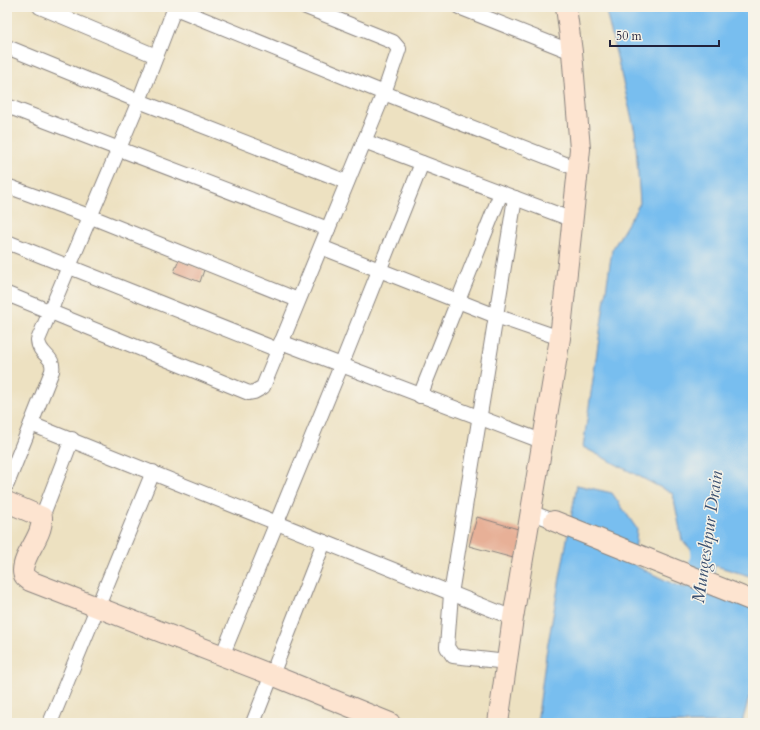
<svg xmlns="http://www.w3.org/2000/svg" width="760" height="730" font-family="Cardo,serif">
<style>
.water{fill:#78beef;stroke:#4d7095}
.lines{fill:none;stroke-linecap:round;stroke-linejoin:round}
.river{stroke:#78beef;stroke-width:26}
.building{fill:#e7b097}
.street-casing{stroke:#88827e;stroke-width:16}
.secondary-casing{stroke:#88827e;stroke-width:22}
.street{stroke:#fff;stroke-width:14}
.secondary{stroke:#fde4d0;stroke-width:20}
.labels{text-anchor:middle;stroke-width:3;stroke-linejoin:round;paint-order:stroke}
.water-label{font-size:18px;font-style:italic;fill:#3c5171;stroke:#f7f3e8}
</style>
<rect width="100%" height="100%" fill="#f7f3e8"/>
<filter id="ink" filterUnits="userSpaceOnUse"><feTurbulence type="fractalNoise" baseFrequency=".025" numOctaves="2"/><feDisplacementMap in="SourceGraphic" scale="8" xChannelSelector="R" yChannelSelector="G"/><feConvolveMatrix kernelMatrix="1 2 1 2 8 2 1 2 1" color-interpolation-filters="sRGB"/></filter>
<filter id="wash" filterUnits="userSpaceOnUse"><feTurbulence type="fractalNoise" baseFrequency=".012" numOctaves="4" result="noise"/><feDisplacementMap in="SourceGraphic" scale="16" xChannelSelector="R" yChannelSelector="G"/><feGaussianBlur stdDeviation="0.9" result="paint"/><feColorMatrix in="noise" values="0 0 0 0 0 0 0 0 0 0 0 0 0 0 0 0 0 1.4 0 .05"/><feComposite in="paint" operator="in"/></filter>
<g filter="url(#wash)">
<rect width="100%" height="100%" fill="#ede1c1"/>
<g class="water">
<polygon points="605,7 753,7 753,577 703,562 682,540 673,494 583,447 612,250 640,203 635,132"/>
<polygon points="577,485 612,493 637,529 634,565 673,584 753,608 753,683 742,723 537,723 546,654"/>
</g>
<g class="lines">
<polyline class="river" points="697,604 707,528"/>
</g>
<g id="blocks">
<g class="building">
<polygon points="179,260 204,270 200,282 174,272"/>
<polygon points="477,517 525,531 517,559 469,546"/>
</g>
</g>
</g>
<g filter="url(#ink)">
<use href="#blocks" fill-opacity="0" stroke="#88827e" stroke-width="1"/>
<g class="lines">
<g class="street-casing">
<g id="street">
<polyline points="40,7 156,56"/>
<polyline points="173,7 384,93 578,169"/>
<polyline points="459,7 572,52"/>
<polyline points="7,47 139,101 347,182"/>
<polyline points="7,106 328,229"/>
<polyline points="364,141 573,220"/>
<polyline points="7,186 89,216 298,300"/>
<polyline points="7,242 278,350"/>
<polyline points="321,247 496,316 560,338"/>
<polyline points="7,294 249,393 254,392 263,387 384,93 399,49 393,42 306,7"/>
<polyline points="281,342 544,442"/>
<polyline points="420,396 501,193"/>
<polyline points="31,424 513,618"/>
<path d="M7,484L52,371C55,355 39,356 38,340L139,101L175,7"/>
<polyline points="530,512 554,521"/>
<polyline points="42,517 72,439"/>
<polyline points="222,656 341,366 422,163"/>
<polyline points="507,662 453,656 447,647 451,594 515,198"/>
<polyline points="50,723 153,472"/>
<polyline points="253,723 324,542"/>
</g>
</g>
<g class="secondary-casing">
<g id="secondary">
<path d="M7,502L42,517C43,537 23,554 23,571C23,576 26,578 30,581L272,675L390,723"/>
<polyline points="554,521 753,601"/>
<polyline points="498,723 513,618 560,338 578,169 580,149 572,52 566,7"/>
</g>
</g>
<use href="#street" class="street"/>
<use href="#secondary" class="secondary"/>
</g>
</g>
<g class="labels">
<g class="water-label">
<text transform="translate(707 537) rotate(-82)" y="6">Mungeshpur Drain</text>
</g>
</g>
<rect width="760" height="730" fill="none" stroke="#f7f3e8" stroke-width="24"/>
<path d="M610 40v6h109v-6" fill="none" stroke="#22223b" stroke-width="2"/>
<text x="616" y="40" font-size="12" fill="#22223b" stroke="#f7f3e8" stroke-width="3" paint-order="stroke">50 m</text>
</svg>
